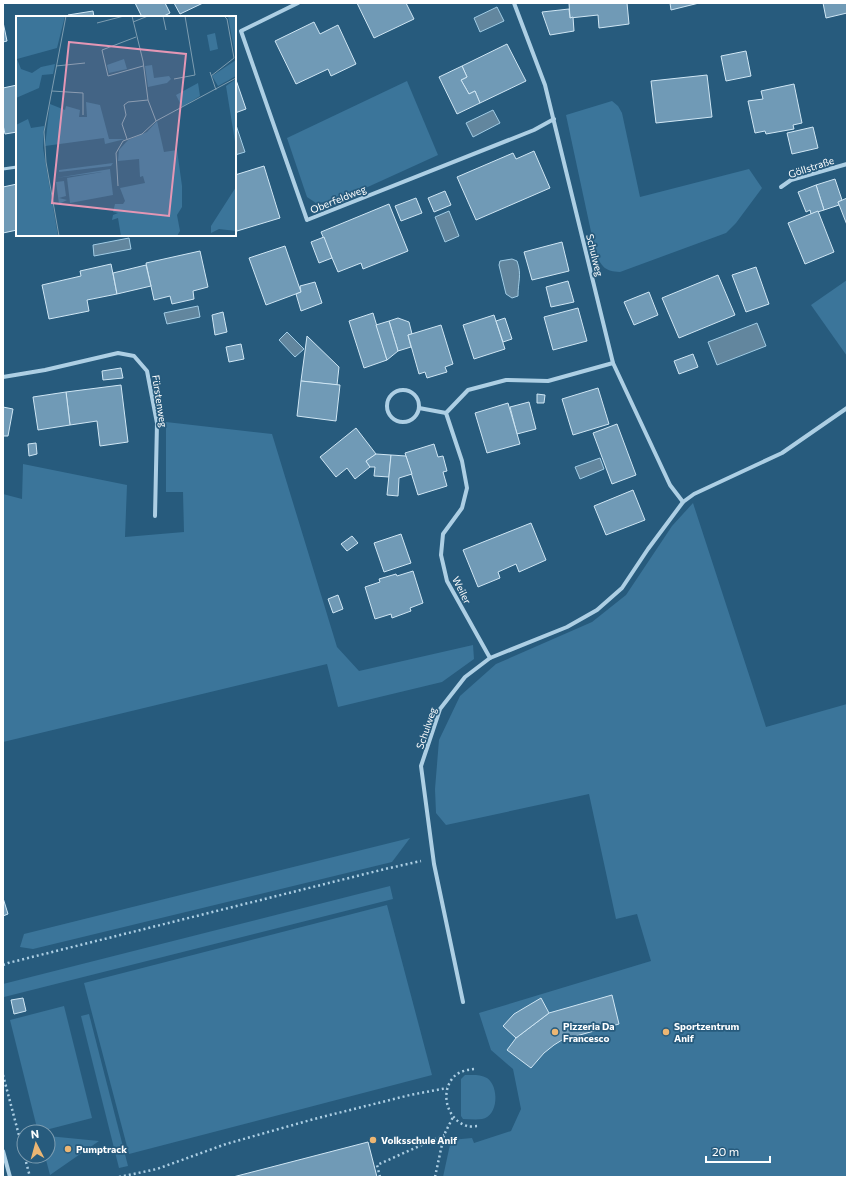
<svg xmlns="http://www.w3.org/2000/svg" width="850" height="1180" font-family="Commissioner,sans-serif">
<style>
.green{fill:#3b759a}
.water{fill:#62869e;stroke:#a1cce5}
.building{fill:#709ab6;stroke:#cfe6f4}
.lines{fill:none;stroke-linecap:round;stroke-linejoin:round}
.path{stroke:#adcfe4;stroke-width:2.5;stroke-dasharray:2 3;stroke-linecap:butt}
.service{stroke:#adcfe4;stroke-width:3}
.minor{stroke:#adcfe4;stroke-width:4}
.poi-dot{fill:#ecb673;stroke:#275b7d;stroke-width:1.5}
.labels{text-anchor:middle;stroke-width:3.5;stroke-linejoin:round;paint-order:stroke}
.street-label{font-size:10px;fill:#fff;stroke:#275b7d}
.poi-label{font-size:10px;font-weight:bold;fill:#fff;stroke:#275b7d;text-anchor:start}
.inset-road{fill:none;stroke:#7d9db1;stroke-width:1}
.view{fill:#e497b5;fill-opacity:0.15;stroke:#e497b5;stroke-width:2}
.inset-edge{fill:none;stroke:#fff;stroke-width:2}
</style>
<rect width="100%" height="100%" fill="#275b7d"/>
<g class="green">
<polygon points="407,81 438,155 337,201 316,203 307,197 287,138"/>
<path d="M612,101L618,106L622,113L640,197L749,169L762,188L736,223L726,233L620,272C605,271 603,268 596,255L566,115Z"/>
<polygon points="847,280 847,356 811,305"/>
<polygon points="166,422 272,434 337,647 359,671 473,645 474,659 442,682 338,707 327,664 3,742 3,494 22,499 23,464 127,485 125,537 184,532 183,492 166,492"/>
<polygon points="693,503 766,727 847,704 847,1177 443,1177 451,1140 472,1138 474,1143 511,1131 521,1109 513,1069 491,1050 479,1013 651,961 637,914 616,919 589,794 446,825 436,813 435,789 439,740 460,696 496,664 592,622 626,595 672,526"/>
<polygon points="410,838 392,862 33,949 20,947 24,934"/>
<polygon points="390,886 393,899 4,997 3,984"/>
<polygon points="387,905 432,1075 129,1154 84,983"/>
<polygon points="64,1006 92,1118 38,1132 10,1020"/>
<polygon points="89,1014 128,1166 119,1168 81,1016"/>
<path d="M465,1075C472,1075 480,1074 487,1078C499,1086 499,1116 482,1119C476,1120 469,1119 463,1119L461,1116V1079Z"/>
<polygon points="48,1136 99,1141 50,1175 45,1156 48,1156"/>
</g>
<g class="water">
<polygon points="497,7 504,21 480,32 474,18"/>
<polygon points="493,110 500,123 473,137 466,123"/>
<polygon points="236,125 245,152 235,155 235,126"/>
<polygon points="449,211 459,236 445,242 435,217"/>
<polygon points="129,238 131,249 94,256 93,245"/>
<path d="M512,259L517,261C522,275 518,281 518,296L512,298L506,294L499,265L500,261Z"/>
<polygon points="198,306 200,317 167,324 164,313"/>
<polygon points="757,323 766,346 717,365 708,342"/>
<polygon points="287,332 304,349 295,357 279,340"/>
<polygon points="600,458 604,469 580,479 575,467"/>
</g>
<g class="building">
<polygon points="135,3 165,3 170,13 162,17 142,17"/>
<polygon points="174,3 203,3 180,14"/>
<polygon points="357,3 406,3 414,19 374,38"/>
<polygon points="569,3 627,3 629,24 599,28 598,15 570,18"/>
<polygon points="670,3 699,3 671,10"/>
<polygon points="823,3 847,3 847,13 826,18"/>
<polygon points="569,9 570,18 573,17 574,31 550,35 542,12"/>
<polygon points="93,11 94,17 69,17 68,15"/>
<polygon points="3,22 7,41 3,42"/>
<polygon points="314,22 320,34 338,25 356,64 331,76 328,69 296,84 275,41"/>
<polygon points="507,44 526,81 480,103 475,91 469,94 461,80 467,77 462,66"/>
<polygon points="746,51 751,76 726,81 721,56"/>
<polygon points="462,66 467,77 461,80 469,94 475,91 480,103 457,114 439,77"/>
<polygon points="707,75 712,117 656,123 651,81"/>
<polygon points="235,77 246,109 235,113"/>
<polygon points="794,84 802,123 793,125 794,129 766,134 765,131 755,133 748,101 763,99 761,91"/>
<polygon points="17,85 17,132 5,134 3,125 3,88"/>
<polygon points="813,127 818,148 792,154 787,133"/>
<polygon points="534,151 550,188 476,220 457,177 513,153 516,159"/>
<polygon points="264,166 280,218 237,231 235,223 235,175"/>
<polygon points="835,179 842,200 838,202 839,205 824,210 816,185"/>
<polygon points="17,184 17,230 3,233 3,187"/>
<polygon points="816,185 824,210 811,214 810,210 806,212 798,192"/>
<polygon points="445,191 451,205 434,212 428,198"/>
<polygon points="416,198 422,213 401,221 395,206"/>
<polygon points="847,198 847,225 838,202"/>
<polygon points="389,204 408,251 363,269 361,263 338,272 321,232"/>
<polygon points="818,211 834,252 805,264 788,223"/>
<polygon points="324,237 332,258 319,263 311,242"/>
<polygon points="562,242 569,271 532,280 524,252"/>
<polygon points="285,246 301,292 266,305 249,258"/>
<polygon points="200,251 208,287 193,291 194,299 172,304 170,296 154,300 146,263"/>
<polygon points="111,264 117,294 87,300 89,311 49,319 42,285 81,276 80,271"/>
<polygon points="146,265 151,286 117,294 113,273"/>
<polygon points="756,267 769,304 746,312 732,275"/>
<polygon points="718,275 735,315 679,338 662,298"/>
<polygon points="568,281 574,302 551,307 546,287"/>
<polygon points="315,282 322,303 301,311 296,294 301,292 300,286"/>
<polygon points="649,292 658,315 634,325 624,302"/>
<polygon points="578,308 587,341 553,350 544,317"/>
<polygon points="223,312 227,332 215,335 212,315"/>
<polygon points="373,313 387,360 364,368 349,321"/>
<polygon points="494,315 505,349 474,359 463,325"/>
<polygon points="398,318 409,322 412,334 408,335 411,347 398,351 389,321"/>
<polygon points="505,318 512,339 503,342 496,321"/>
<polygon points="389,321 398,351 387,360 376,325"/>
<polygon points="441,325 453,364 445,367 447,372 427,378 425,372 419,374 408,335"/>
<polygon points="307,336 339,367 337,385 301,381"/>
<polygon points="241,344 244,359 229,362 226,347"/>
<polygon points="693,354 698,367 679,374 674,361"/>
<polygon points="121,368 123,378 103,380 102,371"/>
<polygon points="301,381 340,385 336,421 297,416"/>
<polygon points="121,385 128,442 100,446 97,421 70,425 66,392"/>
<polygon points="598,388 609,424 573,435 562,399"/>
<polygon points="66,392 70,425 38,430 33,397"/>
<polygon points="537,394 545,395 544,403 537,403"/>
<polygon points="529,402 536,429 517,434 510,407"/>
<polygon points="508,403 520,444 487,453 475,413"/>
<polygon points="3,407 13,409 8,436 3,436"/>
<polygon points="617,424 636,475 612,484 593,433"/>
<polygon points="356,428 376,454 366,461 370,467 355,479 347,468 336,477 320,457"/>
<polygon points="36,443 37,454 29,456 28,444"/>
<polygon points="434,444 438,457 443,456 447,471 443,472 447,486 418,495 405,453"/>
<polygon points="376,454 391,455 389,477 374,476 375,467 370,467 366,461"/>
<polygon points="391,455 406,456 412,474 399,478 398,496 387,495"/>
<polygon points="633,490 645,520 606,535 594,506"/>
<polygon points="531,523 546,560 519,572 516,564 498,572 500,578 478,587 463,550"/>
<polygon points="401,534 411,563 384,572 374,543"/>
<polygon points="352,536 358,543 347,551 341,544"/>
<polygon points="413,571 423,603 410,608 411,611 392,618 391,614 375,619 365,587 380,582 379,579 396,574 397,576"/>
<polygon points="338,595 343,609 333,613 328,599"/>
<polygon points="3,898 8,914 3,916"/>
<polygon points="612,995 619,1024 562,1040 554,1045 544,1053 531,1068 507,1050 516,1038 549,1013"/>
<polygon points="23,998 26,1011 14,1014 11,1000"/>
<polygon points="541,998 549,1013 516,1038 503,1026 514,1014"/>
<polygon points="368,1142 377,1177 233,1177"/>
</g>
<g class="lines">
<g class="path">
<polyline points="3,965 8,963 385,869 421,861"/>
<path d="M474,1069C465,1070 457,1072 452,1079C440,1095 448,1120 467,1126C470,1127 475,1126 479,1126"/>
<polyline points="3,1075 30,1177"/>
<polyline points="119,1177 157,1169 226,1144 314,1119 410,1095 447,1088"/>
<polyline points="380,1177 377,1165 444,1135"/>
<polyline points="435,1177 444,1135 453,1117"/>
</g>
<polyline class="service" points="3,169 17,167"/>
<g class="minor">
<polyline points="298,3 241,31 307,220 534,130 554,119"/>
<polyline points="514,3 545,85 613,363 670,485 683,502"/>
<polyline points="781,187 791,180 847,164"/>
<polyline points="3,377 45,370 118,353 134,356 147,371 157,423 155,516"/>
<circle cx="403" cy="406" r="16"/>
<polyline points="419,408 446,413"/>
<polyline points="490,658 447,581 441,555 443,534 462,508 467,488 462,461 446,413 468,390 506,380 548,381 613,363"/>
<polyline points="463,1002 434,864 421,766 440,709 465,677 490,658 567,627 597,610 622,588 648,549 683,502 694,494 782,453 847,408"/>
<polyline points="3,1151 10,1177"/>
</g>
</g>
<g class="poi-dot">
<circle cx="555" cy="1032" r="4"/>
<circle cx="666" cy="1032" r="4"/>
<circle cx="373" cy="1140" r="4"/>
<circle cx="68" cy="1149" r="4"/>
</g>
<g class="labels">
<g class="street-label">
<text transform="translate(811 167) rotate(-18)" y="4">Göllstraße</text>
<text transform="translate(338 199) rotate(-22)" y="4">Oberfeldweg</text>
<text transform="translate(595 255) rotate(76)" y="4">Schulweg</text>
<text transform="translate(160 401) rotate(81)" y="4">Fürstenweg</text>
<text transform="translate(462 590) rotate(63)" y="4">Weiler</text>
<text transform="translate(426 728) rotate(-71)" y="4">Schulweg</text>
</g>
<g class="poi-label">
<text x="563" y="1030">Pizzeria Da<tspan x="563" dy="12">Francesco</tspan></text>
<text x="674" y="1030">Sportzentrum<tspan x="674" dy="12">Anif</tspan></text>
<text x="381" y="1144">Volksschule Anif</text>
<text x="76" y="1153">Pumptrack</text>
</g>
</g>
<g transform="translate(16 16)">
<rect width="220" height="220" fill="#275b7d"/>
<path d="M0,0H49L41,32L1,43L5,53L16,57L25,51L39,48L37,58L26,59L23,72L0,82ZM212,0H220V60L202,70L196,60L220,44ZM199,17L202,33L194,35L191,19ZM108,43L111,53L93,57L91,49ZM136,49L138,62L153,60L155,63L151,67L132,71L129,50ZM220,63V132L210,70ZM182,67L184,80L166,91L160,79ZM70,86L84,89L93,123H109L89,128L88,122L29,130L34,88L49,94L50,90L64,94L63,101H71ZM12,103L15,112L28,110L27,132L42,220H0V109ZM141,105L148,136L161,134L166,170V191L161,199L164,215L161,220H105L102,202L96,204L97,199L102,197L97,196L99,188H107L109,185L104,172L129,167L127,160L124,161L123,143L102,145L103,134L112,124L131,116ZM97,147L95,150L43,156V154ZM94,153L97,179L54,187L51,162L86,156L40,162ZM48,165L50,180L43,182L51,184L43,188L40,166ZM220,171V215L203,213L195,217V210Z" fill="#3b759a"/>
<path class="inset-road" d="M116,0L127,45L132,84L140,105M147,0L150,14M117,6L132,0M81,7L108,0M120,21L86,34L92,60L127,50M40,50L69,47M194,56L200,74M195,60L218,42L211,3L208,0M158,63L179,59L169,0M36,75L67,77V99M111,123L106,108L110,99L108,89L112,86L132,84M102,170L100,137L107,125L126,118L140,105L220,62M43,220L30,146L28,116L50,0"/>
<path class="view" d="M53,26L170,38L153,200L36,187Z"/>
<rect width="220" height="220" class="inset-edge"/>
</g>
<rect width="850" height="1180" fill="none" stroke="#ffffff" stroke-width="8"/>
<g transform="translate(36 1144) rotate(354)"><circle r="19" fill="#275b7d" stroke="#7d9db1"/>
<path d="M0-3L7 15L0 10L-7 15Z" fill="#ecb673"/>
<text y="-6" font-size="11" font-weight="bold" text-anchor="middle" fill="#ffffff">N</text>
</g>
<path d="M706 1156v6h64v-6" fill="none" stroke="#ffffff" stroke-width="2"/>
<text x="712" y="1156" font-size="12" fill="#ffffff" stroke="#275b7d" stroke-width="3" paint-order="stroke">20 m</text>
</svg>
